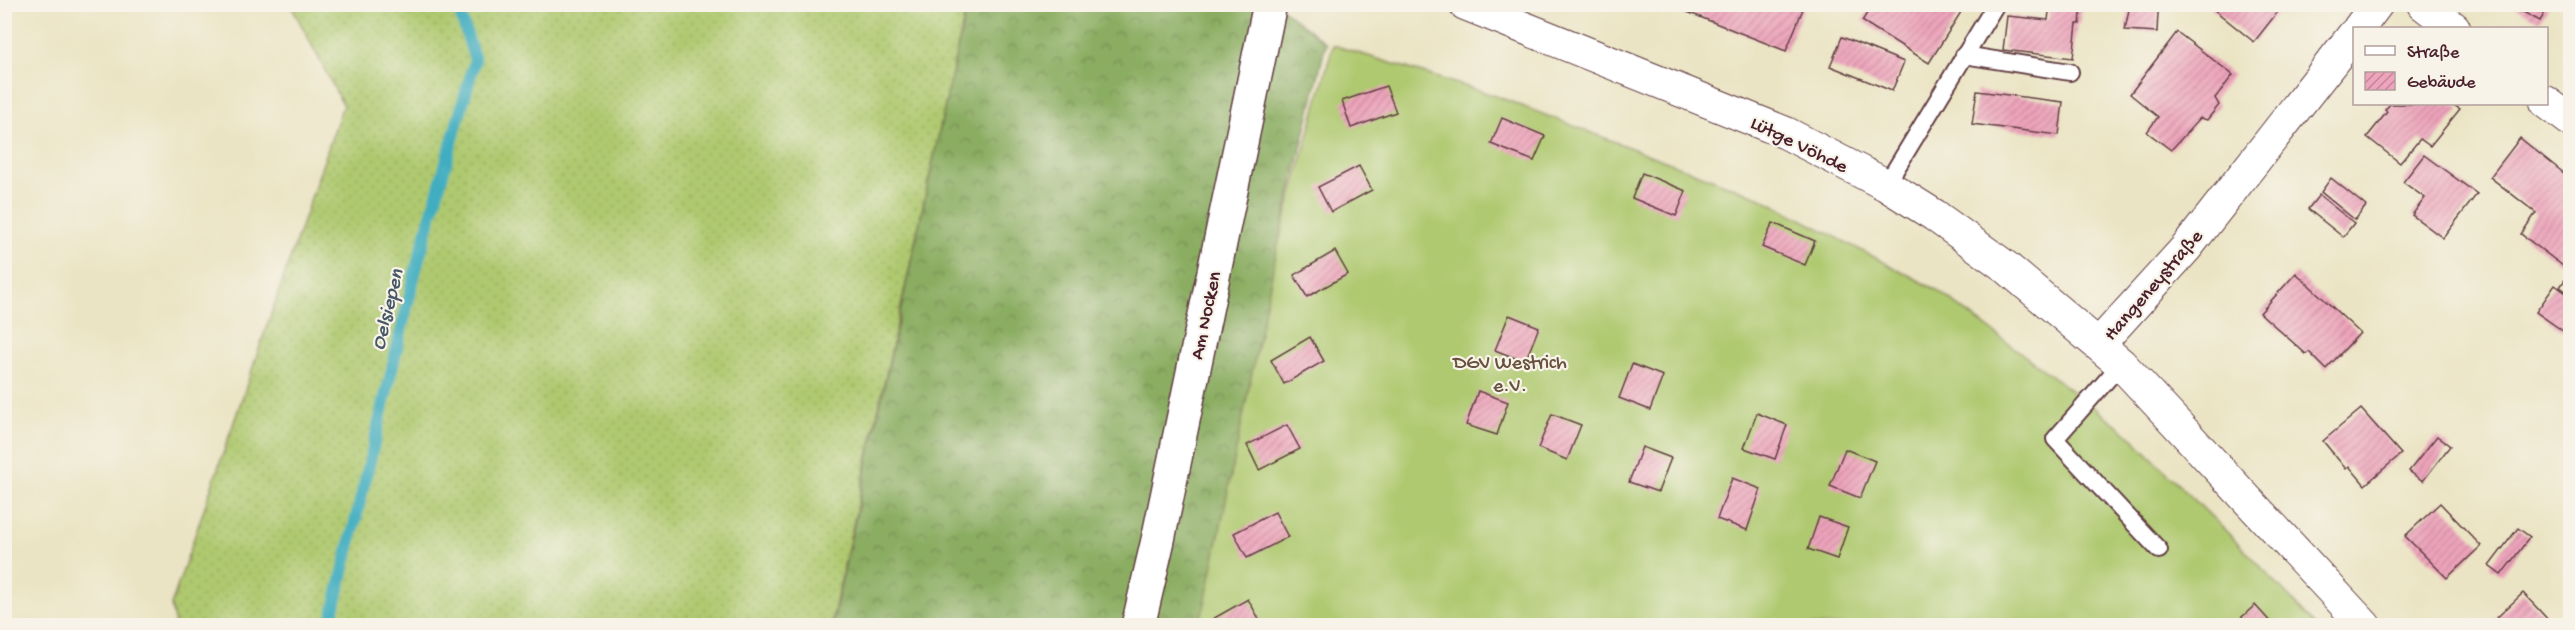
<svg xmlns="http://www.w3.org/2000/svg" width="2575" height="630" font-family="'Gochi Hand',sans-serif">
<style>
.grass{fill:url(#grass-dots);stroke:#7c744d;stroke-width:1.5}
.forest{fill:url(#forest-crowns);stroke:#6a6646;stroke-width:1.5}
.garden{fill:#afc96f;stroke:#7c744d;stroke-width:1.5}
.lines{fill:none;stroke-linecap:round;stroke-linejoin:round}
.stream{stroke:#41adc0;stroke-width:12}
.building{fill:url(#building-hatch)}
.service-casing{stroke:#623d42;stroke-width:20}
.minor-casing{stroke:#623d42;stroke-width:34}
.tertiary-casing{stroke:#623d42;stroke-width:36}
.service{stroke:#fff;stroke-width:16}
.minor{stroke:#fff;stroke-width:32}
.tertiary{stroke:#fff;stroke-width:33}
.labels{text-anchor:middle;stroke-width:4.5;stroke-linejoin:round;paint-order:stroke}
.street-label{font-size:20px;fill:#4a1f2b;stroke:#f7f3e8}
.park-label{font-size:20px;fill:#68523f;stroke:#f7f3e8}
.water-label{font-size:21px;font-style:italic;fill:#465867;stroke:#f7f3e8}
</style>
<defs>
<pattern id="grass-dots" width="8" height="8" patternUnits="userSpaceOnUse" patternTransform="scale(1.5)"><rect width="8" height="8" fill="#afc96f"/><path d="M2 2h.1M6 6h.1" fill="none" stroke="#98ac60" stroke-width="1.8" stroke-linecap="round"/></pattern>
<pattern id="forest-crowns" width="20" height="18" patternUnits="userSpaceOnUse" patternTransform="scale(1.5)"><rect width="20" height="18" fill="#8bad62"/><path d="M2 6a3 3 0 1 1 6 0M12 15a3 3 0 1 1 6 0" fill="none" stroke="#748c51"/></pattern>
<pattern id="building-hatch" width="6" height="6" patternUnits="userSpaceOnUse" patternTransform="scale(1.5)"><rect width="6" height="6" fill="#eea4bc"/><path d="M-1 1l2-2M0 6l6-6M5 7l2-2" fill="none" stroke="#c38599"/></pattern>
</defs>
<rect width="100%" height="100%" fill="#f7f3e8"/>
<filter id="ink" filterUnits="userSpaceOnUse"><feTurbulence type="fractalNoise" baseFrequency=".0167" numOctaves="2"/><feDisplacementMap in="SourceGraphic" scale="12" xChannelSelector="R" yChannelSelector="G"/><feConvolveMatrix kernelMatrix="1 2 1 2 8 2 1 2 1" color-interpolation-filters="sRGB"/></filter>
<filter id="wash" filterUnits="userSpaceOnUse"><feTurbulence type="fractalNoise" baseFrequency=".008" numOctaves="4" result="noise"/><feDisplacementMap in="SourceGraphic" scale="24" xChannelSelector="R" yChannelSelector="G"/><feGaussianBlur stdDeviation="1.35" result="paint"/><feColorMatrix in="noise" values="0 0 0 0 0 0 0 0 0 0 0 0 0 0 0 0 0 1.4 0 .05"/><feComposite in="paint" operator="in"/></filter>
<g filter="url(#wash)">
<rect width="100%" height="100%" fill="#ebe4c4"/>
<polygon class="grass" points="291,5 967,5 831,625 175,626 171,605 343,105"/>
<polygon class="forest" points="967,5 1277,5 1326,43 1278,245 1205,604 1198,625 832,626"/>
<polygon class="garden" points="1333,45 1496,96 1761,198 1937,290 2124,430 2250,555 2315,625 1198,626 1205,604 1278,245"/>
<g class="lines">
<polyline class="stream" points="330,626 416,269 475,60 457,4"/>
</g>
<g id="blocks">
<g class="building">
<polygon points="1667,4 1792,4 1803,9 1786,51"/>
<polygon points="1873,4 1966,4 1929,63 1862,21"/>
<polygon points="2050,4 2082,4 2080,24 2077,24 2073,58 2003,50 2007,16 2048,20"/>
<polygon points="2130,4 2165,4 2158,13 2157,32 2125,30"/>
<polygon points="2207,4 2284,4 2254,42"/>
<polygon points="2508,4 2550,4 2540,21"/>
<polygon points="2177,32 2233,75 2215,98 2219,105 2207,120 2200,118 2171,150 2147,132 2158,117 2130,94"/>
<polygon points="1842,37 1904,62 1892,91 1830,66"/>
<polygon points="1386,86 1396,112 1351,128 1342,101"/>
<polygon points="1977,91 2063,102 2059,135 1972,124"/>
<polygon points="2390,104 2452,104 2460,109 2430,146 2420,139 2400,163 2367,137 2387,112 2385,110"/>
<polygon points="1502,118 1545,136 1534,161 1491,144"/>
<polygon points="2520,138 2570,178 2570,256 2563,266 2521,234 2536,213 2490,177"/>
<polygon points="2424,155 2477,194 2443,238 2412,215 2425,198 2403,182"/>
<polygon points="1359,166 1372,190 1331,212 1318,187"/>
<polygon points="1642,173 1686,191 1676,216 1632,198"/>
<polygon points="2331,178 2366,206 2355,220 2321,192"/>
<polygon points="2319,195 2354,223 2343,237 2308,209"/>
<polygon points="1773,223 1815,241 1805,265 1762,247"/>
<polygon points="1335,251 1348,274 1307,297 1294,275"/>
<polygon points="2570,272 2570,294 2560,287"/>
<polygon points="2296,273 2360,333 2326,369 2309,352 2306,354 2260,313"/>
<polygon points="2555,285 2570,296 2570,321 2563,331 2536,312"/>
<polygon points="1509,315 1539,327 1525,362 1495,350"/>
<polygon points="1310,337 1324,361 1284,384 1271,360"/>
<polygon points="1632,364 1663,376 1650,410 1619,398"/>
<polygon points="1478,391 1508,402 1497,435 1466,425"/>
<polygon points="2361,409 2401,454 2365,485 2349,466 2346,469 2323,441"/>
<polygon points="1757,413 1787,425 1775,459 1744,448"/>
<polygon points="1552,414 1581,425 1567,460 1538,448"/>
<polygon points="1287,425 1300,449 1259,470 1247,445"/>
<polygon points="2437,436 2450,446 2423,481 2409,471"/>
<polygon points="1642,447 1671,458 1658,492 1629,482"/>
<polygon points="1845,449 1875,461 1860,498 1830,486"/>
<polygon points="1732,478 1761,489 1747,530 1717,519"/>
<polygon points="2440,503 2481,546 2447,578 2405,536"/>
<polygon points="1275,512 1288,537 1247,558 1234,533"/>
<polygon points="1819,517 1848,527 1837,559 1808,549"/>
<polygon points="2518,528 2530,537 2501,575 2489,566"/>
<polygon points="2523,593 2554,626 2488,626"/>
<polygon points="1248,599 1263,626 1212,626 1209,621"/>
<polygon points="2255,605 2274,626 2232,626"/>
</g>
</g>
</g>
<g filter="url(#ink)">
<use href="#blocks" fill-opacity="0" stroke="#623d42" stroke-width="1.5"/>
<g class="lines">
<g class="service-casing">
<g id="service">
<polyline points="1964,55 2070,72"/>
<polyline points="1886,185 1996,4"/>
<polyline points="2121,364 2055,439 2159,550"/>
</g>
</g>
<g class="minor-casing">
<g id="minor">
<polyline points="1465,4 1786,133 1886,185 1934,215 2006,267 2121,364 2365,626"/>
<polyline points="2423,4 2454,28"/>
<polyline points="2359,28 2377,4"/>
<polyline points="2546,102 2570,120"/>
<polyline points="2099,344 2187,247 2354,34"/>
</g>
</g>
<g class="tertiary-casing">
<polyline id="tertiary" points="1138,626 1158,540 1270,4"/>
</g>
<use href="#service" class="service"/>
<use href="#minor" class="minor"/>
<use href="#tertiary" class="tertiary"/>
</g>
</g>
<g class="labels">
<g class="street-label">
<text transform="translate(1800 143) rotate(26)" y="7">Lütge Vöhde</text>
<text transform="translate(2152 284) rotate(-49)" y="7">Hangeneystraße</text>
<text transform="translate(1204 315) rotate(-78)" y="7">Am Nocken</text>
</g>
<g class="park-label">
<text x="1510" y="368">DGV Westrich<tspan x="1510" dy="23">e.V.</tspan></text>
</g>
<g class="water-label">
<text transform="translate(386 309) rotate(-76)" y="7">Oelsiepen</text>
</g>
</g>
<rect width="2575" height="630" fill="none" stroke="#f7f3e8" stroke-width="24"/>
<rect x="2353" y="27" width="195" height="78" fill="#f7f3e8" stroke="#b29e9c" stroke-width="1.5"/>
<rect x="2365" y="46" width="30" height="9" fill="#ffffff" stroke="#b29e9c" stroke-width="1.5"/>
<text x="2407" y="57" font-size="18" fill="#4a1f2b">Straße</text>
<rect x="2365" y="72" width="30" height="18" fill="url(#building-hatch)" stroke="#b29e9c" stroke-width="1.5"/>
<text x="2407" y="87" font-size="18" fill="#4a1f2b">Gebäude</text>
</svg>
